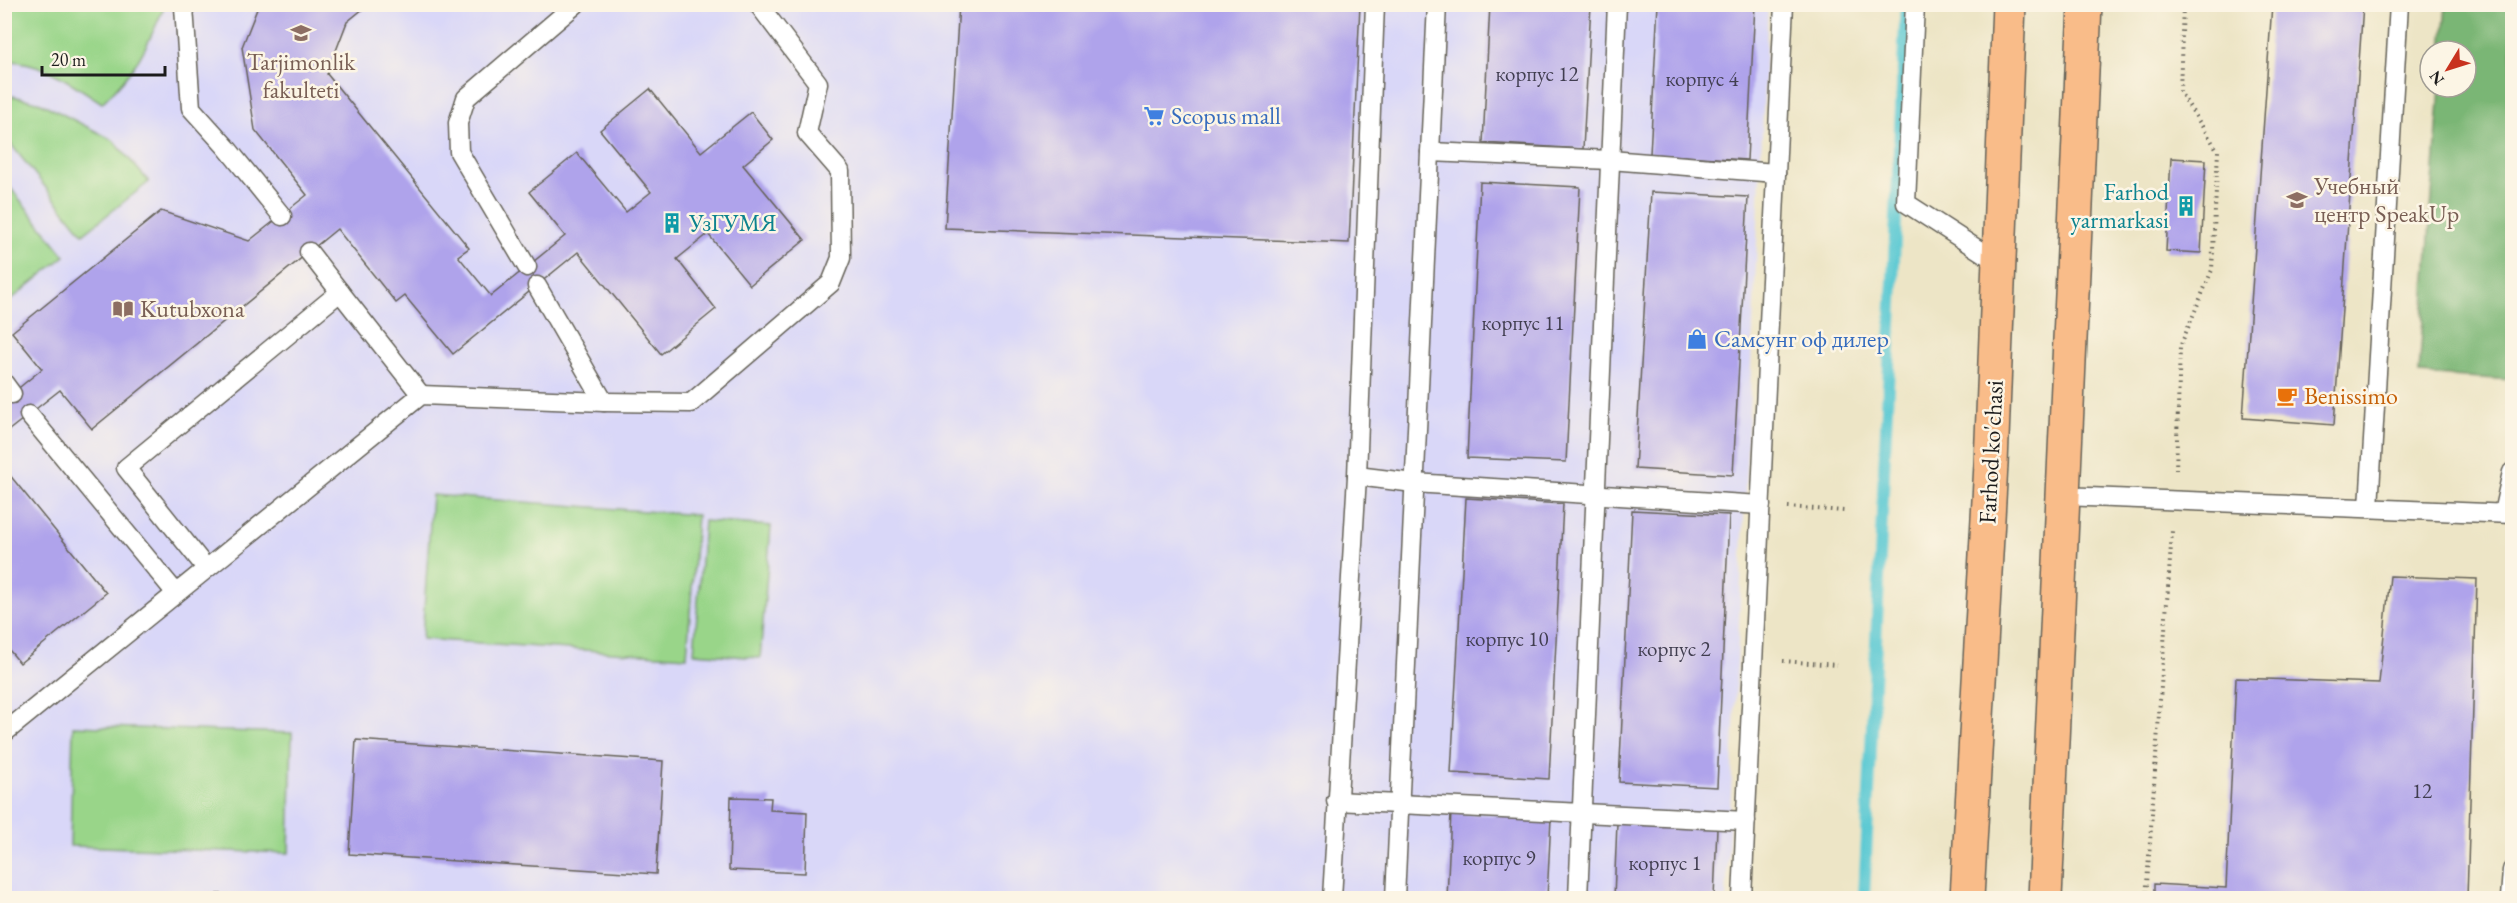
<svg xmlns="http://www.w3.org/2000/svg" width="2517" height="903" font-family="'EB Garamond',serif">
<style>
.built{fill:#d9d7f8}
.green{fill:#99d589;stroke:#5a7852;stroke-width:1.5}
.forest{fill:#7ab675;stroke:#4b6948;stroke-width:1.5}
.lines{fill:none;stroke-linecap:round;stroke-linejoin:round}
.stream{stroke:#5cc9d3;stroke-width:12}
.building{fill:#afa3eb}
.lane-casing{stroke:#656258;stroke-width:21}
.primary-casing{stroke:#656258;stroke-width:36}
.path{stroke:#656258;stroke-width:4;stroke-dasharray:1.5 4.5;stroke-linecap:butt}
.lane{stroke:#fff;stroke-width:18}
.primary{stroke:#f9bc89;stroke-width:33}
.labels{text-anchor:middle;stroke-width:5;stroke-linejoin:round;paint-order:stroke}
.number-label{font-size:21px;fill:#413e50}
.education-label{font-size:24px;fill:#785e54;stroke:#fcf5e5;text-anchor:start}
.shop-label{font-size:24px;fill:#366cbe;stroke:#fcf5e5;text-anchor:start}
.culture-label{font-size:24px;fill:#0d838f;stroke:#fcf5e5;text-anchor:end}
.food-label{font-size:24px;fill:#c56008;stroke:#fcf5e5;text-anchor:start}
.street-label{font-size:24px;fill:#1c1c1c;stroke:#fcf5e5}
</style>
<rect width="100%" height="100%" fill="#fcf5e5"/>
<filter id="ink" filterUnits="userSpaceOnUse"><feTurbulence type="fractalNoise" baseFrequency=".0167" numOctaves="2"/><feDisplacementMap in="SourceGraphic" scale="12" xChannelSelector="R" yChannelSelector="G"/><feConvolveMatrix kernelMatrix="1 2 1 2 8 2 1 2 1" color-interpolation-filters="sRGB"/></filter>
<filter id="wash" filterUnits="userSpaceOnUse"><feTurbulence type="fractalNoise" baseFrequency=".008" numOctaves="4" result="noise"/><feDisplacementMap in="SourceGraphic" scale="24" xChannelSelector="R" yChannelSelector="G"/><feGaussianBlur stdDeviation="1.35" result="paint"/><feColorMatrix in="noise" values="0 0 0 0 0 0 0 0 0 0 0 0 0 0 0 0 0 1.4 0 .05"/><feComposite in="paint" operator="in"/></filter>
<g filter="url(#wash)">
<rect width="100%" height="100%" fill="#ede5c6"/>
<polygon class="built" points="5,5 1768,5 1726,898 5,898"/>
<g class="green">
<path d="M5,4H165V5C146,49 138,68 102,103C74,85 40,59 5,61Z"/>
<polygon points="13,96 41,103 113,140 149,182 83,234 5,137 5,103"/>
<polygon points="5,181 65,256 7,303 4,301"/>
<polygon points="432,495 697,515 687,657 422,639"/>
<polygon points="704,521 771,526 760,658 694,653"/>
<polygon points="73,726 292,733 289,853 70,846"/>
</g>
<polygon class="forest" points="2446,5 2512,5 2512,380 2419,374 2440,87 2466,87 2466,51 2442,51"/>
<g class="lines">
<polyline class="stream" points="1864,898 1906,4"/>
</g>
<g id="blocks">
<g class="building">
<polygon points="259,4 369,4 347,22 327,74 469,248 458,256 491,296 565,236 529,192 577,153 626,212 651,192 600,130 650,89 701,152 751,112 773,140 743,165 805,240 750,285 708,234 677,259 716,309 661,354 578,252 453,354 405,296 396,303 337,229 92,429 60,390 4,434 4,400 42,369 12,332 161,211 249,241 307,195 255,130 242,47"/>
<polygon points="959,4 1360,4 1349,243 945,228"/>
<polygon points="1490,4 1591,4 1583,149 1483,143"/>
<polygon points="1658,4 1755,4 1747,160 1650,154"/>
<polygon points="2272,4 2363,4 2334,425 2243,418"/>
<polygon points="2171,158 2206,160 2201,253 2166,251"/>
<polygon points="1480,182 1580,187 1566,462 1467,458"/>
<polygon points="1651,192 1748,197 1733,475 1635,469"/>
<polygon points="4,468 106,593 20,663 4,644"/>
<polygon points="1466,498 1563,504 1549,779 1451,773"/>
<polygon points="1632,510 1729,515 1717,787 1619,782"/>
<polygon points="2390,576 2477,579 2467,898 2154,898 2154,884 2226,888 2236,678 2379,683"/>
<polygon points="356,740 663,761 656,874 349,854"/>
<polygon points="731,797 771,798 770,810 807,812 805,873 729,870"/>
<polygon points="1451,813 1551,818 1547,898 1447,898"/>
<polygon points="1617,823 1717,828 1714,898 1614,898"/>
<polygon points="217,894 310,897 310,898 217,898"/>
</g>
</g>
</g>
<g filter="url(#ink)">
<use href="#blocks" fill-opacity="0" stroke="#656258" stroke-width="1.5"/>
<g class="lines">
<g class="lane-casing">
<g id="lane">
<polyline points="185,4 184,7 191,108 227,148 282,216"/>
<polyline points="1915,4 1906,203 1999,263"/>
<polyline points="1430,152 1610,160 1776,173"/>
<polyline points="527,267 459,152 458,123 466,98 576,4"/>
<polyline points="340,292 421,395"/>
<polyline points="4,383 12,394"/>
<polyline points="604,402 691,403 831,283 841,258 840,171 807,133 818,83 758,4"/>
<polyline points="29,415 175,592"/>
<polyline points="1357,476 1414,483 1761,505"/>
<polyline points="2063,496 2512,514"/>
<polyline points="2369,507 2399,4"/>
<polyline points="2503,513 2512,472"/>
<polyline points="206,568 126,468 340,292 309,252"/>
<polyline points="4,733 421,395 604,402 537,286"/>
<polyline points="1336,801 1746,821"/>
<polyline points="1332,898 1357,476 1375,4"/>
<polyline points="1395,898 1437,4"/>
<polyline points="1578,898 1617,4"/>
<polyline points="1742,898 1784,4"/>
<polyline points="2510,898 2512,870"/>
</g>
</g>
<g class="primary-casing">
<g id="primary">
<polyline points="1967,898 1991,464 2009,4"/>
<polyline points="2045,898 2085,4"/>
</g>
</g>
<g class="path">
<polyline points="2176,470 2180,347 2212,270 2218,151 2180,92 2183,4"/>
<polyline points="1788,507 1844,511"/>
<polyline points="1783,661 1837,665"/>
<polyline points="2146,898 2172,531"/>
</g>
<use href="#lane" class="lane"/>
<use href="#primary" class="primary"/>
</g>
</g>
<defs>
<g id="university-bare" transform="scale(1.62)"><path d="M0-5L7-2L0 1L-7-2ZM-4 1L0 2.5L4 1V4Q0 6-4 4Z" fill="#8d6e63" stroke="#fcf5e5" stroke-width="2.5" paint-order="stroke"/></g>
<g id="supermarket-bare" transform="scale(1.62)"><path d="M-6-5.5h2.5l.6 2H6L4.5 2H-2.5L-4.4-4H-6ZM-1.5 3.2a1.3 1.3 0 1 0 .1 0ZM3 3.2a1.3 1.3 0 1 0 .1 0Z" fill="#3f7fe0" stroke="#fcf5e5" stroke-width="2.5" paint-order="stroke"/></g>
<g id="school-bare" transform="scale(1.62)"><path d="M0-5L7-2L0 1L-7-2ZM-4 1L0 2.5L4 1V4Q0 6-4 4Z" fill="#8d6e63" stroke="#fcf5e5" stroke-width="2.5" paint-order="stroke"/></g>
<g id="building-bare" transform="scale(1.62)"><path d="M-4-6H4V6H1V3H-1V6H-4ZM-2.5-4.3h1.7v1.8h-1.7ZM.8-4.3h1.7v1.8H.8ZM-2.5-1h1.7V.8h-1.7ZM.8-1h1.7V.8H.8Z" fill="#0f9aa8" stroke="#fcf5e5" stroke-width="2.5" paint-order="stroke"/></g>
<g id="library-bare" transform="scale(1.62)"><path d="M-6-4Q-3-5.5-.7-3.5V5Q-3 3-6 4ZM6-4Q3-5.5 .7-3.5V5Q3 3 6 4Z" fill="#8d6e63" stroke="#fcf5e5" stroke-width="2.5" paint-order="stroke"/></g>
<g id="shop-bare" transform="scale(1.62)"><path d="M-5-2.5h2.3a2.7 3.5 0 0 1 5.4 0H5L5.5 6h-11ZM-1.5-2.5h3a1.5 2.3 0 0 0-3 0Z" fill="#3f7fe0" stroke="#fcf5e5" stroke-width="2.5" paint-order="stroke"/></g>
<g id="cafe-bare" transform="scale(1.62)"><path d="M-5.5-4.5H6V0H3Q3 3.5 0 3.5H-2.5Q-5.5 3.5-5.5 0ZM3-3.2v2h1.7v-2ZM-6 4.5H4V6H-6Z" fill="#e8710a" stroke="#fcf5e5" stroke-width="2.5" paint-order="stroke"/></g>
</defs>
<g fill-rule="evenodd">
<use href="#university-bare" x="301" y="33"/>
<use href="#supermarket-bare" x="1154" y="116"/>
<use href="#school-bare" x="2297" y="200"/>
<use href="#building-bare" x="2186" y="206"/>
<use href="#building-bare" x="672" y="223"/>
<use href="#library-bare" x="123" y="309"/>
<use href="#shop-bare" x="1697" y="339"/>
<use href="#cafe-bare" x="2287" y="396"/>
</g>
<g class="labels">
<g class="number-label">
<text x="1537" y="81">корпус 12</text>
<text x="1702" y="86">корпус 4</text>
<text x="1523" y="330">корпус 11</text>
<text x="1507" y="646">корпус 10</text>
<text x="1674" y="656">корпус 2</text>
<text x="2422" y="798">12</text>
<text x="1499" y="865">корпус 9</text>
<text x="1665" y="870">корпус 1</text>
</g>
<g class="education-label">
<text x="301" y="70" text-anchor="middle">Tarjimonlik<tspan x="301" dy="28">fakulteti</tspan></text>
<text x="2314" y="194">Учебный<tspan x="2314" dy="28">центр SpeakUp</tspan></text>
<text x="140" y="317">Kutubxona</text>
</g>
<g class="shop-label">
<text x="1171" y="124">Scopus mall</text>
<text x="1714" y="347">Самсунг оф дилер</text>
</g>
<g class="culture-label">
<text x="2169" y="200">Farhod<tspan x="2169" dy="28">yarmarkasi</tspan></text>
<text x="689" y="231" text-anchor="start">УзГУМЯ</text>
</g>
<g class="food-label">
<text x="2304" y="404">Benissimo</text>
</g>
<g class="street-label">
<text transform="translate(1991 452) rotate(-87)" y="8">Farhod ko'chasi</text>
</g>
</g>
<rect width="2517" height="903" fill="none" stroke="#fcf5e5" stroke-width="24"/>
<g transform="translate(2448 69) rotate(232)"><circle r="28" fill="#fcf5e5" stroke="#a29e95" stroke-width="1.5"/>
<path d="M0-4.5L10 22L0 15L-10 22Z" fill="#c8321e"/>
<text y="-9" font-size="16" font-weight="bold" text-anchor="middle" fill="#1c1c1c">N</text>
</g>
<path d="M42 66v9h123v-9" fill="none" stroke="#1c1c1c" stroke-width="3"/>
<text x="51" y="66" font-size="18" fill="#1c1c1c" stroke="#fcf5e5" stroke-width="4.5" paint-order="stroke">20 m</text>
</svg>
